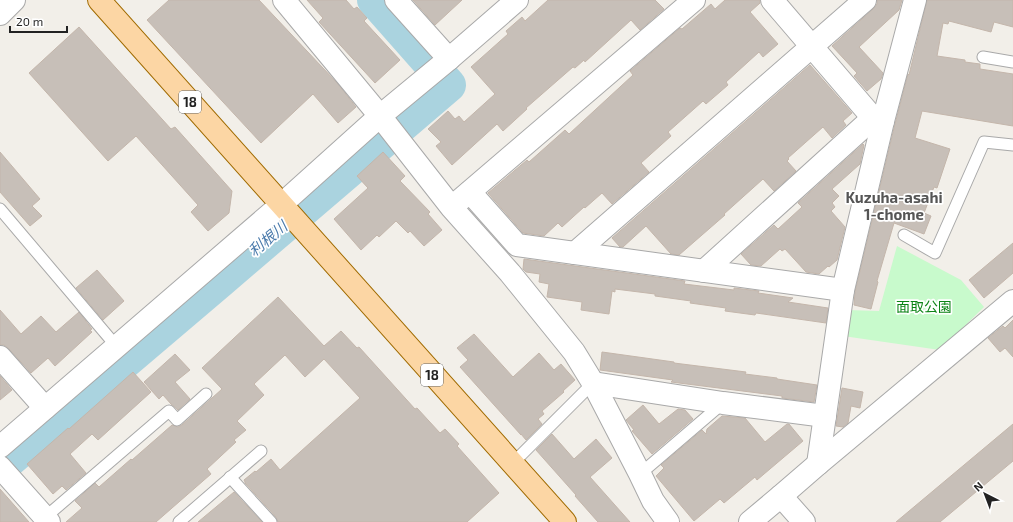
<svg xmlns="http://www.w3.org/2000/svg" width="1013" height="522" font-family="'Exo 2','Noto Sans JP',sans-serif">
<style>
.park{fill:#c8facc}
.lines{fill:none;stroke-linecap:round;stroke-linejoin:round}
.river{stroke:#aad3df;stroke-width:34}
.building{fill:#c7bfb8;stroke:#c4b6ab}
.service-casing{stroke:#a9a9a9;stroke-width:13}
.minor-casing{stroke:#a9a9a9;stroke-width:24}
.tertiary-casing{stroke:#a9a9a9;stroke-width:24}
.primary-casing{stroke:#a06b00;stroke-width:24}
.service{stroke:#fff;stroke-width:11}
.minor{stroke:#fff;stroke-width:22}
.tertiary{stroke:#fff;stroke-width:22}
.primary{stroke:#fcd6a4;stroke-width:22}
.labels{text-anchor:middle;stroke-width:3.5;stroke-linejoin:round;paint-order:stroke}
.shield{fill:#fff;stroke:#646464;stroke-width:1}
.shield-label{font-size:13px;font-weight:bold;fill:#222}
.park-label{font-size:14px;fill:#0c8416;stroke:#fff}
.neighbourhood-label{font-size:15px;font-weight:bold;fill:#555;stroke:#fff}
.water-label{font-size:15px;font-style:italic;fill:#4a7aab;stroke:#fff}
</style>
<rect width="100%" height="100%" fill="#f2efe9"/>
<polygon class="park" points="897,246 961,280 984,307 940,350 843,336 847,310 879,311"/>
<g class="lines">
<polyline class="river" points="0,468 220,281 449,85 374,0"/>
</g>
<g class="building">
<polygon points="169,0 259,0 338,84 356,107 338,123 313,94 261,143 147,20"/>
<polygon points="307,0 346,0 354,9 357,7 367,18 364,21 400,60 375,83 319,22 323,18"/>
<polygon points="413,0 462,0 435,25"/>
<polygon points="548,0 655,0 664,9 640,30 631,20 585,62 584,60 575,68 573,67 526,108 527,109 503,131 497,124 452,165 436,146 441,142 428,129 448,111 455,119 459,116 464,122 495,94 471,67 508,34 506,31 522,17 525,21"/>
<polygon points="725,0 760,0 760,3 750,12 778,44 763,57 759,52 726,82 728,85 706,104 703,101 668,132 671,136 641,163 649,172 612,204 602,193 585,208 584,207 562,227 558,223 544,236 523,233 488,193 527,160 529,162 565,130 569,134 633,75 630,71 680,28 682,29 711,4 715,9"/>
<polygon points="877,0 902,0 899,10 859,47 883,73 881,79 867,91 854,76 857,73 832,46 873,9 877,4"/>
<polygon points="927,0 1013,0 1013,27 994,22 991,32 949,21 948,24 943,23 937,56 965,60 965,62 980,64 980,69 1013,74 1013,126 922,111 915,138 950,149 937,188 934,187 924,213 931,216 924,234 894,223 877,281 878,282 871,309 854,305 855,292 895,124 908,74 909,75"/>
<polygon points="79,27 171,129 175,127 232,191 229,213 208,231 191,212 198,205 136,136 108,161 29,73"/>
<polygon points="810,65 852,113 843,121 846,125 832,138 823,127 788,158 789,159 787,161 796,171 774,191 763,179 724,214 725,215 679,255 671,254 646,226 623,247 620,247 612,238"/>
<polygon points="863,144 864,145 860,164 832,189 839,196 832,203 835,207 831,211 845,227 837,260 829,267 828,266 819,274 806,272 785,249 782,251 780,249 761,266 751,265 741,254 774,225 778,229 802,207 798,203"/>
<polygon points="0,152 40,199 32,206 42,216 30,226 0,192"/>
<polygon points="383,152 405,176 400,181 430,212 428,214 442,230 424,246 410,231 408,233 396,221 379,237 377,235 361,250 334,219 368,188 357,176"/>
<polygon points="1013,243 1013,273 984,298 969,280"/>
<polygon points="524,259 685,281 684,284 734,290 734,288 759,291 758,293 793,298 788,302 828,308 826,323 756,313 755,315 725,311 726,308 690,303 691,301 655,296 655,294 615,289 615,292 612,291 609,314 581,310 582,302 547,297 549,284 539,282 540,274 526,272 523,269"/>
<polygon points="97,270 124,301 103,320 76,288"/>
<polygon points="278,297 324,346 341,331 357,348 359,347 415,409 417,408 440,433 445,429 459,444 457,446 499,493 467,522 278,522 276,517 245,483 245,482 244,480 255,471 256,472 271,459 280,470 360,398 324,359 305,377 285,355 254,384 264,395 237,421 246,430 234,440 236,442 207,469 211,474 156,522 66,522 82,508 75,501 95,483 99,487 131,459 132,460 172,425 178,427 182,425 222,389 202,368"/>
<polygon points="0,310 21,334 41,316 56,332 79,312 92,329 90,330 92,332 55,366 48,358 31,373 9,349 4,345 0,345"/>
<polygon points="1013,320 1013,357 1005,348 1000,352 988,338 1003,326 1005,328"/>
<polygon points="474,334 513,377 539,353 554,370 561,364 575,380 563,391 564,392 542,411 544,414 538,419 542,424 526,440 521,434 521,435 460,367 468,360 457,348"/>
<polygon points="602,352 674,362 674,363 746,372 745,374 777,378 777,379 817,385 814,402 782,398 782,396 671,382 673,380 600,370"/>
<polygon points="175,354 190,370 175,382 190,399 178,410 171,404 163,395 159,399 144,382"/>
<polygon points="133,372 151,392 98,440 92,434 70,454 86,473 66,490 62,486 53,494 27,464 68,428 69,429"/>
<polygon points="0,376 12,390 0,400"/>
<polygon points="842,388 863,392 860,408 851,406 848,423 843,427 836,426"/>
<polygon points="643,405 659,424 678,409 685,410 693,419 652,454 632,431 634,430 626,420"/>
<polygon points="722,416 745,418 765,442 787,424 789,424 803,441 757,480 755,477 724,503 720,499 694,521 656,476 664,468 661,465 702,430 706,434 707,429"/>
<polygon points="1013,424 1013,461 940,522 896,522"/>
<polygon points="552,434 574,459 596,439 612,458 590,477 630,522 598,522 575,496 576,495 536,450"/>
<polygon points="0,489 29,522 0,522"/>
<polygon points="234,492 262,522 198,522"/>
</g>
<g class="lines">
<g class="service-casing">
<g id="service">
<polyline points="983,57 1013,62"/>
<polyline points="0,209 117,347"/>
<polyline points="904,235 935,253 984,142 1013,145"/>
<polyline points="512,464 593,383"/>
<polyline points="640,474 723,403"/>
<polyline points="230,477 271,522"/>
<polyline points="42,520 169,411 177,420 206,394"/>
<polyline points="179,522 261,451"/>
</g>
</g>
<g class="minor-casing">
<g id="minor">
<polyline points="284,0 380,116 452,208 510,273 574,352 593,383 640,474 653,501 668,522"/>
<polyline points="396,0 449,59"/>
<polyline points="772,0 873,118 883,121"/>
<polyline points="0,14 14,0"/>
<polyline points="470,192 517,245 843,290"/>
<polyline points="460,200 694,0"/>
<polyline points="575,253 865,0"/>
<polyline points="704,271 873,118"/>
<polyline points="0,357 45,408"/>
<polyline points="593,383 723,403 825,416"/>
<polyline points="818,464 843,290 883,121 915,0"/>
<polyline points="0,467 49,522"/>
<polyline points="781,496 804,522"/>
<polyline points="750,522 781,496 818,464 1013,301"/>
</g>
</g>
<g class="tertiary-casing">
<polyline id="tertiary" points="0,447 282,204 380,116 449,59 517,0"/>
</g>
<g class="primary-casing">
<path id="primary" d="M99,0C255,174 409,349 565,522"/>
</g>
<use href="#service" class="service"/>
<use href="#minor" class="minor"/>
<use href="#tertiary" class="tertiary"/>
<use href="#primary" class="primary"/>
</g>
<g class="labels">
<g class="shield">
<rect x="179" y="91" width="22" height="22" rx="3"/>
<rect x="421" y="364" width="22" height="22" rx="3"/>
</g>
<g class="shield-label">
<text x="190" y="107">18</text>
<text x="432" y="380">18</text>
</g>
<g class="park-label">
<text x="924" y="312">面取公園</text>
</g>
<g class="neighbourhood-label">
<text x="894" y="203">Kuzuha-asahi<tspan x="894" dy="17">1-chome</tspan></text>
</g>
<g class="water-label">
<text transform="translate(268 239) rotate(-40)" y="5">利根川</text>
</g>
</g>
<g transform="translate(985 494) rotate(318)" stroke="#ffffff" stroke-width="3" paint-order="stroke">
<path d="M0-3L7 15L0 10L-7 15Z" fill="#222222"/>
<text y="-6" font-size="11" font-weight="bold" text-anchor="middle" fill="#222222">N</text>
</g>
<path d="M10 26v6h57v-6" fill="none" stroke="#222222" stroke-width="2"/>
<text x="16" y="26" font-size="12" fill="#222222" stroke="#ffffff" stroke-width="3" paint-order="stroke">20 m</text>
</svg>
